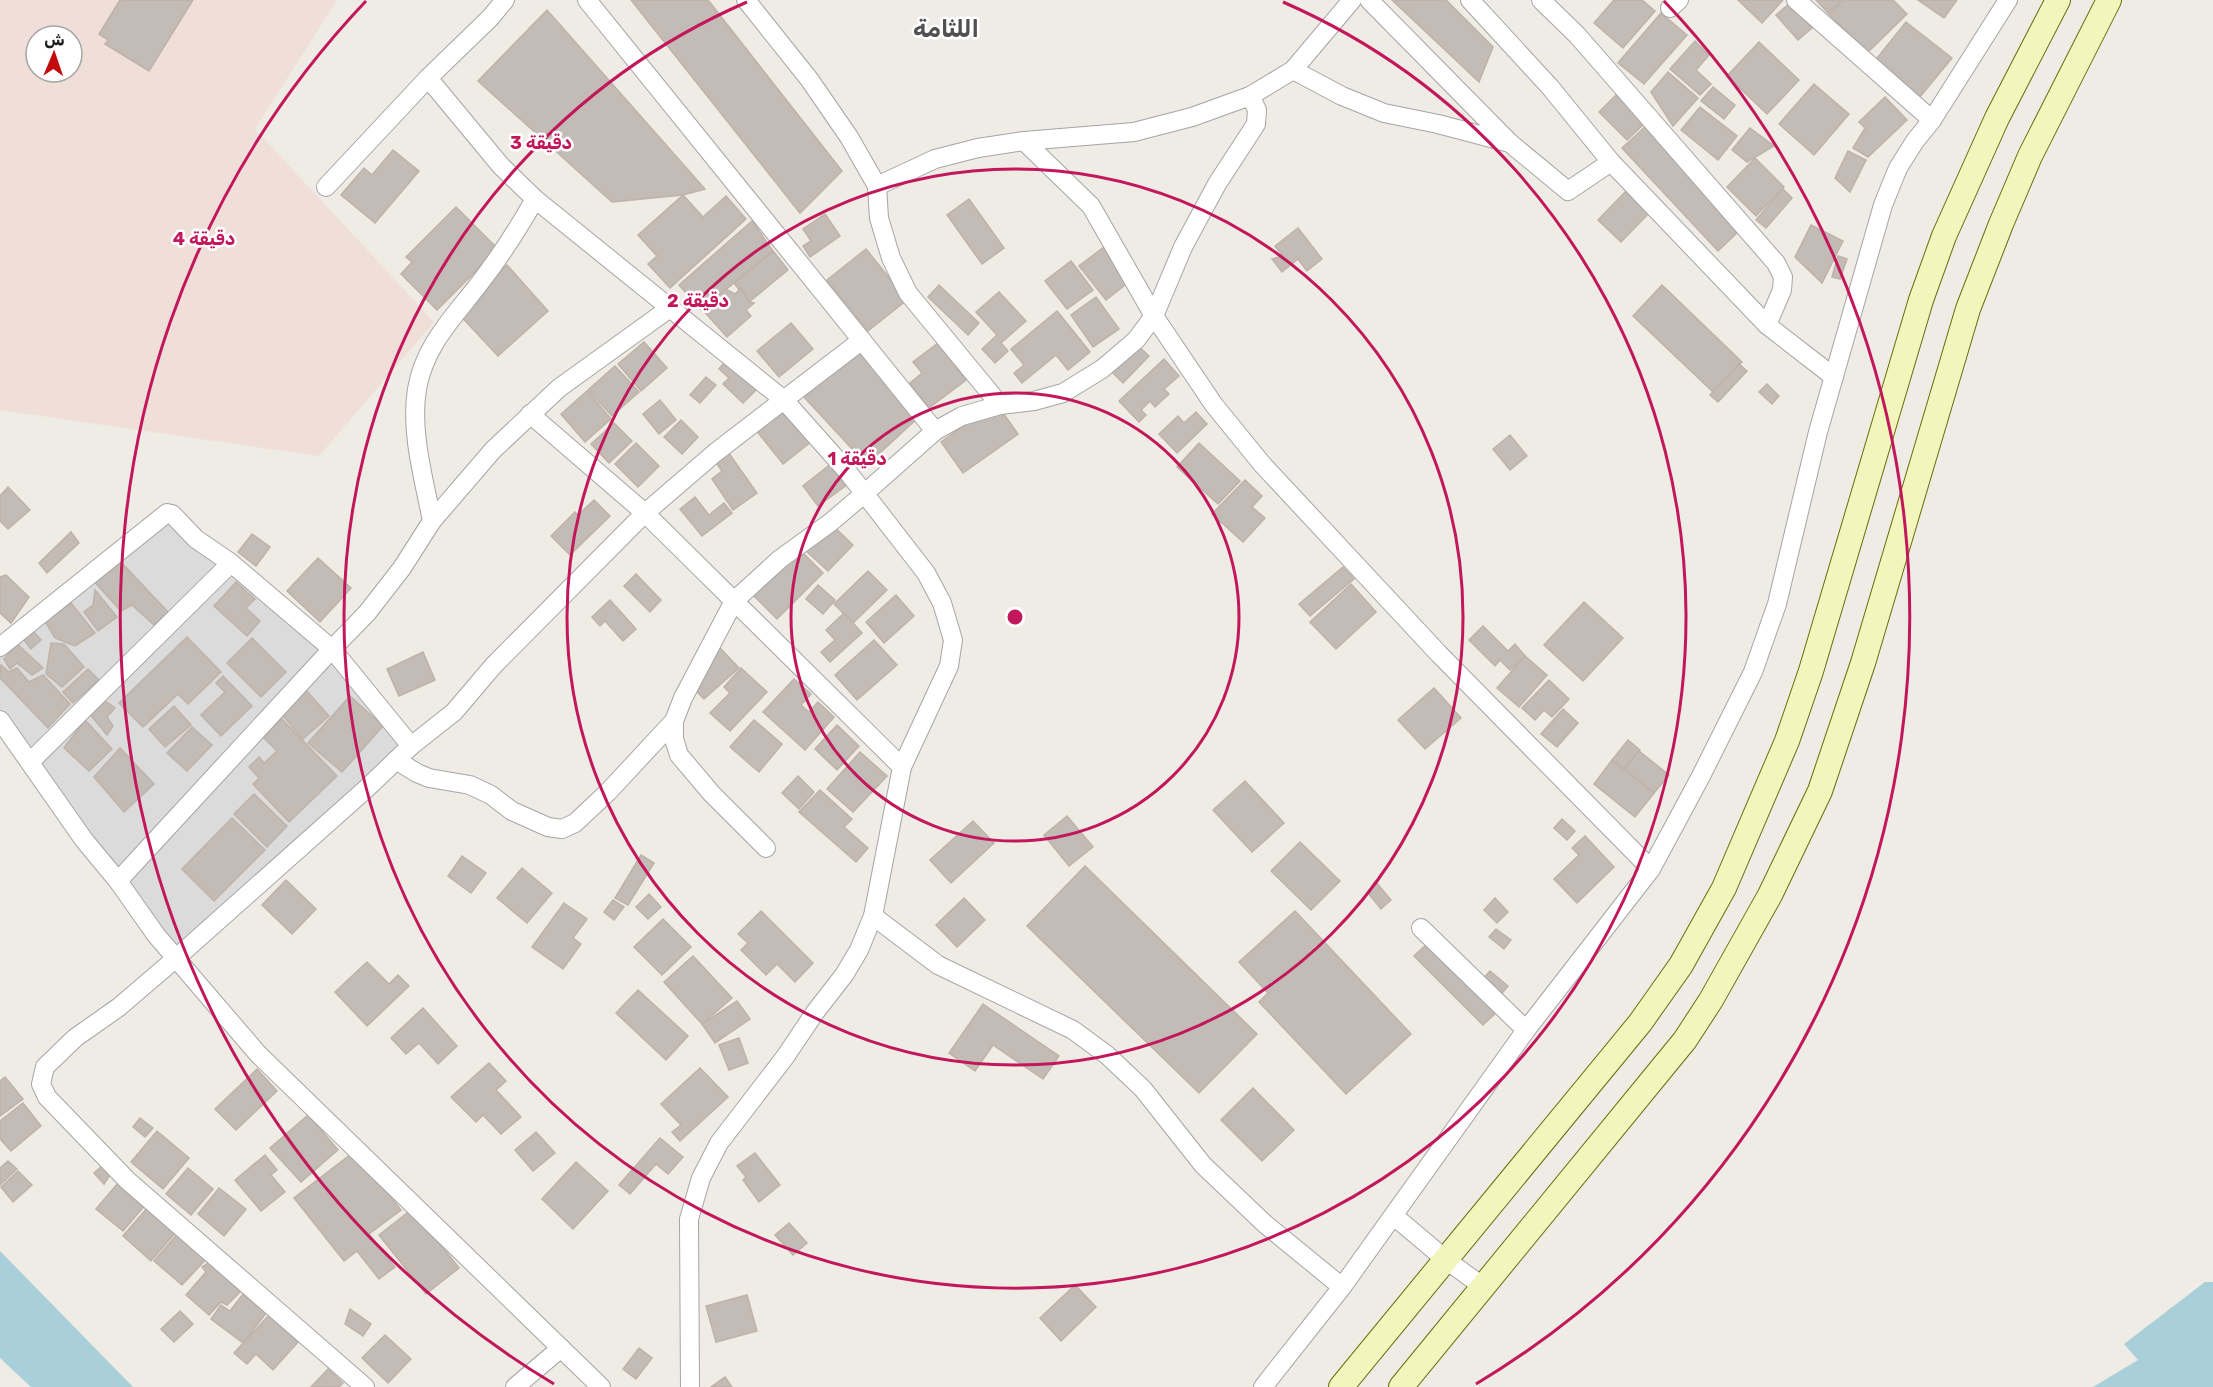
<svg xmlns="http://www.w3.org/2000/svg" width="2213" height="1387" font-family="Rubik,Vazirmatn,sans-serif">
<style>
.residential{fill:#dcdbdb}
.military{fill:#f0dfd9;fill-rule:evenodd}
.water{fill:#a8cfda}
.building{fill:#c3bbb5;stroke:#bfb2a8;stroke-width:1.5}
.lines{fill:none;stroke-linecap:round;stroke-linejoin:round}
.street-casing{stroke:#a5a5a5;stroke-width:20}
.secondary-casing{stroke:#656f0b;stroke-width:26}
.street{stroke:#fff;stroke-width:18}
.secondary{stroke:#f3f6bc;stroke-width:24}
.ring{fill:none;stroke:#c2185b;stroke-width:3}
.labels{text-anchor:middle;stroke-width:5;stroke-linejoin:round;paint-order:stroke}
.district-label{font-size:24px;font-weight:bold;fill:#515151;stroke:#fff}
.centre{fill:#c2185b;stroke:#fff;stroke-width:3}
.ring-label{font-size:18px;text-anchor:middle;font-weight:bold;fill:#c2185b;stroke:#fff;stroke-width:5;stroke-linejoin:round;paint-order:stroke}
</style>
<rect width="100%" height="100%" fill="#efebe5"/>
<polygon class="residential" points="165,515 330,649 411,746 175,955 0,718 0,648"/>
<path class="military" d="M0,0H337L255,129L434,322L319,456L0,410ZM36,36H72V72H36Z"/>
<g class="water">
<polygon points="0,1251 133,1387 31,1387 0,1358"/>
<polygon points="2205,1282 2213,1282 2213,1387 2093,1387 2138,1360 2124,1344"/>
</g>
<g class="building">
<polygon points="120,0 193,0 149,71 105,44 108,40 99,34"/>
<polygon points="631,0 708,0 842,171 800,213"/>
<polygon points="1392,0 1446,0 1493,47 1479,82"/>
<polygon points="1614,0 1642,0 1655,11 1623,48 1594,23"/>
<polygon points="1738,0 1783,0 1762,23"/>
<polygon points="1816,0 1842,0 1828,13"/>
<polygon points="1844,0 1893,0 1907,14 1867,53 1829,14"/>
<polygon points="1918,0 1957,0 1944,18"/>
<polygon points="1790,3 1812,28 1798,40 1776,15"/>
<polygon points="547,10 705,189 683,195 612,202 478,81"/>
<polygon points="1661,13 1687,35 1644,84 1618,63"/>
<polygon points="1906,22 1952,58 1919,98 1874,62"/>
<polygon points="1695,41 1709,55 1696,70 1711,84 1700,95 1670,69"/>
<polygon points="1759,42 1799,80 1767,114 1727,76"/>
<polygon points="1668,72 1698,98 1673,126 1651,92"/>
<polygon points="1814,84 1849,114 1814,155 1779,124"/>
<polygon points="1713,87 1735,105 1724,119 1701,101"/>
<polygon points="1617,94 1645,123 1627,140 1599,112"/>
<polygon points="1885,97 1907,120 1868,157 1853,148 1865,128 1859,122"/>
<polygon points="1700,107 1737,136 1718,160 1681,130"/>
<polygon points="1647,125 1742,228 1718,251 1622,148"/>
<polygon points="1750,128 1774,146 1747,162 1732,150"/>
<polygon points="393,150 419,171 375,223 341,195 364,168 372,175"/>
<polygon points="1848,151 1866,160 1850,192 1835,178"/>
<polygon points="1755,158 1784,187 1756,216 1727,187"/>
<polygon points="1629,188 1651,211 1621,242 1598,220"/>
<polygon points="1783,189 1792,198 1766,228 1756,220"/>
<polygon points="683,195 703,217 726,196 746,219 670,288 648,264 657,256 638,235"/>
<polygon points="969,199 1004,248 982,264 947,215"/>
<polygon points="456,207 498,249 437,310 401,274 412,262 406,257"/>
<polygon points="825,214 840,236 810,257 803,246 811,241 803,229"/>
<polygon points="752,221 773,251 701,310 679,285"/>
<polygon points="1811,225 1843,241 1822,283 1795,257"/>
<polygon points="1298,228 1322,259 1307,271 1298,259 1282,272 1272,259 1283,256 1275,246"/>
<polygon points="1104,247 1130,281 1106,300 1079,266"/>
<polygon points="866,249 907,300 868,331 827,280"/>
<polygon points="773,251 788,270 749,302 734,283"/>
<polygon points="1838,256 1847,259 1840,279 1832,277"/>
<polygon points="1071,261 1093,290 1067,309 1045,281"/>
<polygon points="507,265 548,311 498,356 456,311"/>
<polygon points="939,285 979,323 968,335 928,297"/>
<polygon points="1662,285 1742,362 1713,392 1633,316"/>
<polygon points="741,288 749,302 754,303 746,310 751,316 727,337 702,309 725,289 735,294"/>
<polygon points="999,292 1026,321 1001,343 1008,351 995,363 982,349 997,335 976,312"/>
<polygon points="1096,297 1119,329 1093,347 1071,315"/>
<polygon points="1057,311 1090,352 1068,370 1056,355 1022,383 1014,373 1024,365 1011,349"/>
<polygon points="791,323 813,349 779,377 757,351"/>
<polygon points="644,342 667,368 641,391 618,364"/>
<polygon points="938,343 966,380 929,408 910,383 922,373 913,362"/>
<polygon points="1136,344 1149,356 1123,383 1110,370"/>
<polygon points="858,348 921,415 867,465 804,397"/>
<polygon points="730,356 761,385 743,403 723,384 729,378 719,369"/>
<polygon points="1164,359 1179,376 1164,389 1169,394 1155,407 1150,401 1141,410 1146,415 1139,422 1119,401"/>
<polygon points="1739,364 1747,371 1718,402 1710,395"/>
<polygon points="615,366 639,392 612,416 588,390"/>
<polygon points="706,377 716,385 700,403 690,395"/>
<polygon points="1767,384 1779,396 1772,404 1759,392"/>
<polygon points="587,391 611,419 585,442 561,414"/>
<polygon points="660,400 676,420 659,434 643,414"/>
<polygon points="996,403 1018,434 963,473 941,442"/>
<polygon points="784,408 811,442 783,464 756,430"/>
<polygon points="1196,412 1207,424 1177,453 1159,434 1178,416 1184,423"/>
<polygon points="681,420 698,437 682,454 664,437"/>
<polygon points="614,423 632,441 609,463 591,444"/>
<polygon points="1510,435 1527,456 1510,470 1493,449"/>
<polygon points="636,443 659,466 638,487 615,464"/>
<polygon points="1199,443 1240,481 1218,504 1177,467"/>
<polygon points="728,452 757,493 733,510 712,479 722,471 715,461"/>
<polygon points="832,463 848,484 818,506 803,486"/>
<polygon points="1245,480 1262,496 1252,507 1265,518 1243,542 1212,514"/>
<polygon points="8,487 30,510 8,529 0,521 0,496"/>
<polygon points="695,497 709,515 724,503 732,513 702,536 680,509"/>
<polygon points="594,500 610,516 570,555 551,536 575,512 578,515"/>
<polygon points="831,524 853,545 828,571 805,550"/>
<polygon points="71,532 79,543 47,573 39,563"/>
<polygon points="252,534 270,547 256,566 238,552"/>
<polygon points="798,548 823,573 777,619 752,594"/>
<polygon points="318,558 351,588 320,622 287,591"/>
<polygon points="118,559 168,612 154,625 132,605 121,611 92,579"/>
<polygon points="1343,567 1354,579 1310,616 1299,604"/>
<polygon points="868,571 887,590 853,623 834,604"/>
<polygon points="636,574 661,600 650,612 624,586"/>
<polygon points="6,575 29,597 11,623 0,613 0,577"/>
<polygon points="236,582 255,599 246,608 260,621 247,636 214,606"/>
<polygon points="1351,584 1376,612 1336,649 1310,622"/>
<polygon points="818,585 835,600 823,614 806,599"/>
<polygon points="95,590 117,617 98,631 84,612 93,605"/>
<polygon points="896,595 914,616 884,643 866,622"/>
<polygon points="610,600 636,629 623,641 605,621 600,626 592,617"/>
<polygon points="1584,602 1623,638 1583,681 1544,645"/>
<polygon points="71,603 95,633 75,646 55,638 44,620"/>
<polygon points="844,613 862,633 830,662 821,652 835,640 826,630"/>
<polygon points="1483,626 1508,651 1515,644 1525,656 1510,670 1500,660 1495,666 1469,640"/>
<polygon points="32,630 41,640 31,649 24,640"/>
<polygon points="187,637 221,672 188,704 178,694 143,727 119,703"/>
<polygon points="252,638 286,672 261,697 227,663"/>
<polygon points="874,640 897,665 857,700 835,675"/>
<polygon points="51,643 64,644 84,667 62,687 46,674"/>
<polygon points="17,644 43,668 32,675 17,663 10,669 4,659"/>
<polygon points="720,648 739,668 704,699 695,690 681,684"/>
<polygon points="423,652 435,680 399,696 387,669"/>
<polygon points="1525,656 1547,675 1519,707 1497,688"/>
<polygon points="1,665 9,672 17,668 29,682 43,675 70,704 48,728 0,678"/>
<polygon points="741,668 767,692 730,731 710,713 730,693 724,687"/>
<polygon points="88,669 99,680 73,703 63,692"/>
<polygon points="223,676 252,706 221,736 201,715 225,692 216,683"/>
<polygon points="794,679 811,694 801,705 809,712 818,702 834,717 805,750 763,712"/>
<polygon points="1549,680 1569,699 1552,717 1544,710 1535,720 1522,708"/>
<polygon points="304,688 329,716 303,739 279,711"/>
<polygon points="1434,688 1461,718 1425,749 1398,720"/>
<polygon points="350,696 383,726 342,772 308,743"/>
<polygon points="102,699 115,708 107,717 113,726 107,735 89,713"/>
<polygon points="174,706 191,725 165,747 149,729"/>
<polygon points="1563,709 1578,723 1557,747 1541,734"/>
<polygon points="282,719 337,776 289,822 253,784 259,778 249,767 259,757 264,763 277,751 263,737"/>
<polygon points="85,720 112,749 89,771 64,748"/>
<polygon points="754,720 782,744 759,772 730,747"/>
<polygon points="837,725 859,746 837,770 815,749"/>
<polygon points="192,727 212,745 187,771 167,753"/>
<polygon points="1628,740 1640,750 1624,769 1612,760"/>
<polygon points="120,748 154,784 124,812 94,777"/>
<polygon points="1639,751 1669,775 1654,793 1624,769"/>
<polygon points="860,752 887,776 853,812 827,789"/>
<polygon points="1612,760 1654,793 1635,817 1594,784"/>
<polygon points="798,776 814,792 799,809 782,793"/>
<polygon points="1245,781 1284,823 1252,852 1213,810"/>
<polygon points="820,790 852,819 844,827 868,848 856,862 799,812"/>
<polygon points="254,794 287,826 267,847 234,814"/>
<polygon points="1067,816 1093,847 1069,866 1044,835"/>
<polygon points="232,818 265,850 214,901 182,869"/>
<polygon points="1562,819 1575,831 1567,840 1554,828"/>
<polygon points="973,821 994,843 951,883 930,860"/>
<polygon points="1585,836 1614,867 1577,903 1554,879 1579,855 1572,848"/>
<polygon points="1300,842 1340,881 1311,910 1271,871"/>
<polygon points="641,855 654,863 628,905 615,898"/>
<polygon points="462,856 486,873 471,893 448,876"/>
<polygon points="1085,866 1257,1034 1199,1093 1027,926"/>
<polygon points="522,868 552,893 527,923 497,898"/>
<polygon points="286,880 316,909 292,934 262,905"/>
<polygon points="1375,881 1391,900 1381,909 1368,893"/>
<polygon points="649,894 661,907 648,919 636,907"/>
<polygon points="964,898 985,920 957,947 936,925"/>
<polygon points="1495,898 1508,912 1497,923 1484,910"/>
<polygon points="613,900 624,907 614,920 604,912"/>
<polygon points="564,903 587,919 573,938 581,944 563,969 532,947"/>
<polygon points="761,911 813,963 795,982 777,964 766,975 741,950 748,943 738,934"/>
<polygon points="1295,911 1411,1034 1346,1094 1259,1002 1268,993 1239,962"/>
<polygon points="663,919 691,947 662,975 634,947"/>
<polygon points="1496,929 1511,940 1504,949 1489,937"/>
<polygon points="1430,941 1499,1010 1483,1025 1414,956"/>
<polygon points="693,956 732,998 702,1024 664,982"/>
<polygon points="367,962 389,984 398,975 409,986 367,1026 335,992"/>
<polygon points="1490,971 1508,986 1498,998 1480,982"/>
<polygon points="638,990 688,1036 666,1060 616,1013"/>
<polygon points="737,1001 750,1019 715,1043 702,1024"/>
<polygon points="983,1004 1059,1056 1043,1079 993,1045 975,1071 949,1053"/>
<polygon points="423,1008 457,1046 438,1064 419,1043 406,1054 391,1038"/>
<polygon points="739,1038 748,1063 729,1070 719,1045"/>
<polygon points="489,1063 506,1081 496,1090 521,1117 501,1134 483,1115 476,1122 451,1097"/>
<polygon points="700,1068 728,1097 680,1141 672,1132 681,1125 661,1104"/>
<polygon points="257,1069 277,1091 236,1130 215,1109"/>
<polygon points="5,1077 23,1099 0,1116 0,1081"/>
<polygon points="1253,1088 1294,1130 1262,1161 1221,1120"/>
<polygon points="23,1103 41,1126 11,1151 0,1139 0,1121"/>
<polygon points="308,1115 338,1150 301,1182 270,1148"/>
<polygon points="140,1118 153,1128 145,1137 133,1127"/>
<polygon points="157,1131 189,1158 163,1189 131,1162"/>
<polygon points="536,1132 555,1153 533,1171 515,1150"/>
<polygon points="660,1138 683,1157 668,1174 656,1164 630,1194 619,1185"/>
<polygon points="355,1151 401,1210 369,1234 395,1267 379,1279 357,1251 344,1261 294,1198"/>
<polygon points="755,1153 780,1185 759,1202 743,1180 746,1177 737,1166"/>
<polygon points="265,1155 277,1170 271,1175 285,1192 261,1211 235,1180"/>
<polygon points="8,1161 17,1169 0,1185 0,1168"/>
<polygon points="576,1162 608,1191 573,1229 542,1199"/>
<polygon points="102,1166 110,1175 104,1184 94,1173"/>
<polygon points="188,1168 213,1189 191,1215 166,1194"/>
<polygon points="18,1171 32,1185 13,1202 1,1187"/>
<polygon points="119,1182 146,1204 123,1231 96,1209"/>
<polygon points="219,1188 246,1209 224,1236 198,1214"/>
<polygon points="148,1207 176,1232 151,1261 123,1236"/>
<polygon points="412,1209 459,1268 426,1294 379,1235"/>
<polygon points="789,1223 807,1243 793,1255 775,1235"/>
<polygon points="179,1232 208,1257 182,1285 154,1261"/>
<polygon points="210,1262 240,1292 227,1305 221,1302 209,1315 186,1295 206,1272 202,1267"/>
<polygon points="1075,1285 1096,1307 1061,1341 1040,1318"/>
<polygon points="243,1294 267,1312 243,1343 211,1319 221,1305 230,1311"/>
<polygon points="747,1295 757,1331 716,1342 706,1306"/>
<polygon points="350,1309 371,1324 363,1336 345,1324"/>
<polygon points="180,1311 193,1324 174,1342 161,1329"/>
<polygon points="269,1315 298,1342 273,1370 256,1354 247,1364 234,1353"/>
<polygon points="385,1335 411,1359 388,1383 362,1358"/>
<polygon points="639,1348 652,1358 636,1379 623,1369"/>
<polygon points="328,1369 343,1383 339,1387 311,1387"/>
<polygon points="725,1377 732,1387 711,1387"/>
</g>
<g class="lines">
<g class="street-casing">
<g id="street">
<polyline points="587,0 935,431"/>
<polyline points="746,0 809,79 849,137 877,186 935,159 978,148 1024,141 1134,132 1192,117 1250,96 1293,70 1352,0"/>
<polyline points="1369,0 1509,142"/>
<polyline points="1470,0 1550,87 1611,162"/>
<polyline points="1541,0 1577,35 1776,263 1783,277 1782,290 1767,325"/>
<polyline points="1796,0 1932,120"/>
<polyline points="1670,8 1679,0"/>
<polyline points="1293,70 1342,96 1384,113 1438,124 1510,143 1568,191 1611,162 1767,325 1834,377"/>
<polyline points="428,78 501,166 535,199 670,308"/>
<polyline points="1024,141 1091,206 1154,316 1214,405 1262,464 1439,654 1651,869"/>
<polyline points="877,186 879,218 891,258 908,293 1000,405"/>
<polyline points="326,187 428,78 490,18 505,0"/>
<polyline points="530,414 645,513 902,767"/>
<path d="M432,521C424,479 410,432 417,389C425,343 456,315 482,280C502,254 519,227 535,199"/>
<polyline points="0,647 167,513 172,514 196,539 231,563 332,649 118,881"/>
<polyline points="0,720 84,840 118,881 156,935 258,1054 601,1387"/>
<polyline points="411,746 332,649 367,613 402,568 432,521 493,450 559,388 670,308 784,400 847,471 926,573 942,603 953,640 949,666 902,767 873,916 859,950 844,975 816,1011 785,1057 719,1143 701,1178 689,1219 690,1387"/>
<polyline points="396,760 417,773 429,778 470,785 491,795 512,811 548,827 562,829 575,823 608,792 674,721"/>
<polyline points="30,762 231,563"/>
<polyline points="766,848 712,794 679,755 674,739 674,721 683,698 734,601 780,559 831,522 865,493 935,431 962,416 1000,405 1034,401 1063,393 1102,369 1136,340 1154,316 1183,247 1217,184 1256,124 1257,110 1250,96"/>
<polyline points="873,916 938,965 1073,1030 1107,1055 1143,1089 1203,1165 1265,1224 1342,1287"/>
<polyline points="1421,928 1526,1030"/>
<polyline points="1394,1216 1445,1259 1482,1286"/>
<polyline points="365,1387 127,1180 47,1097 41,1084 45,1067 75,1038 119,1007 175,959 366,789 411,746 454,712 494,665 645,513 716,452 862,340"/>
<polyline points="515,1387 561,1348"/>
<polyline points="1263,1387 1342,1287 1526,1030 1651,869 1701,776 1753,672 1777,604 1818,432 1883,205 1898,168 1915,141 1932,120 2008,0"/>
</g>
</g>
<g class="secondary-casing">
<g id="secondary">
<polyline points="1341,1387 1640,1023 1681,965 1724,888 1787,741 1811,671 1921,300 1944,236 1997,118 2058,0"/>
<polyline points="1401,1387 1685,1040 1711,1000 1770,895 1820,791 1863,663 1968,309 2001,224 2030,156 2109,0"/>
</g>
</g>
<use href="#street" class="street"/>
<use href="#secondary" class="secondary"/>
</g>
<g class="ring">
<circle cx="1015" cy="617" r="224"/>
<circle cx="1015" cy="617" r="448"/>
<path d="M1283 2A671 671 0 1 1 747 2"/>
<path d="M554 1384A895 895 0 0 1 366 1M1664 1A895 895 0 0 1 1476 1384"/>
</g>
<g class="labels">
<g class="district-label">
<text x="946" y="37">اللثامة</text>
</g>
</g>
<circle cx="1015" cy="617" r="9" class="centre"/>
<g class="ring-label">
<text x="541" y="149">3 دقيقة</text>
<text x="204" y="245">4 دقيقة</text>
<text x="698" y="307">2 دقيقة</text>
<text x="857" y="465">1 دقيقة</text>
</g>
<g transform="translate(54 54) rotate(2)"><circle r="28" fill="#ffffff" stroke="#a5a5a5" stroke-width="1.5"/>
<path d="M0-4.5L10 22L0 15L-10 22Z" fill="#c00c0e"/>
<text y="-9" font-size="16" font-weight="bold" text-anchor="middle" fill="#1e1e1e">ش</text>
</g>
</svg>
